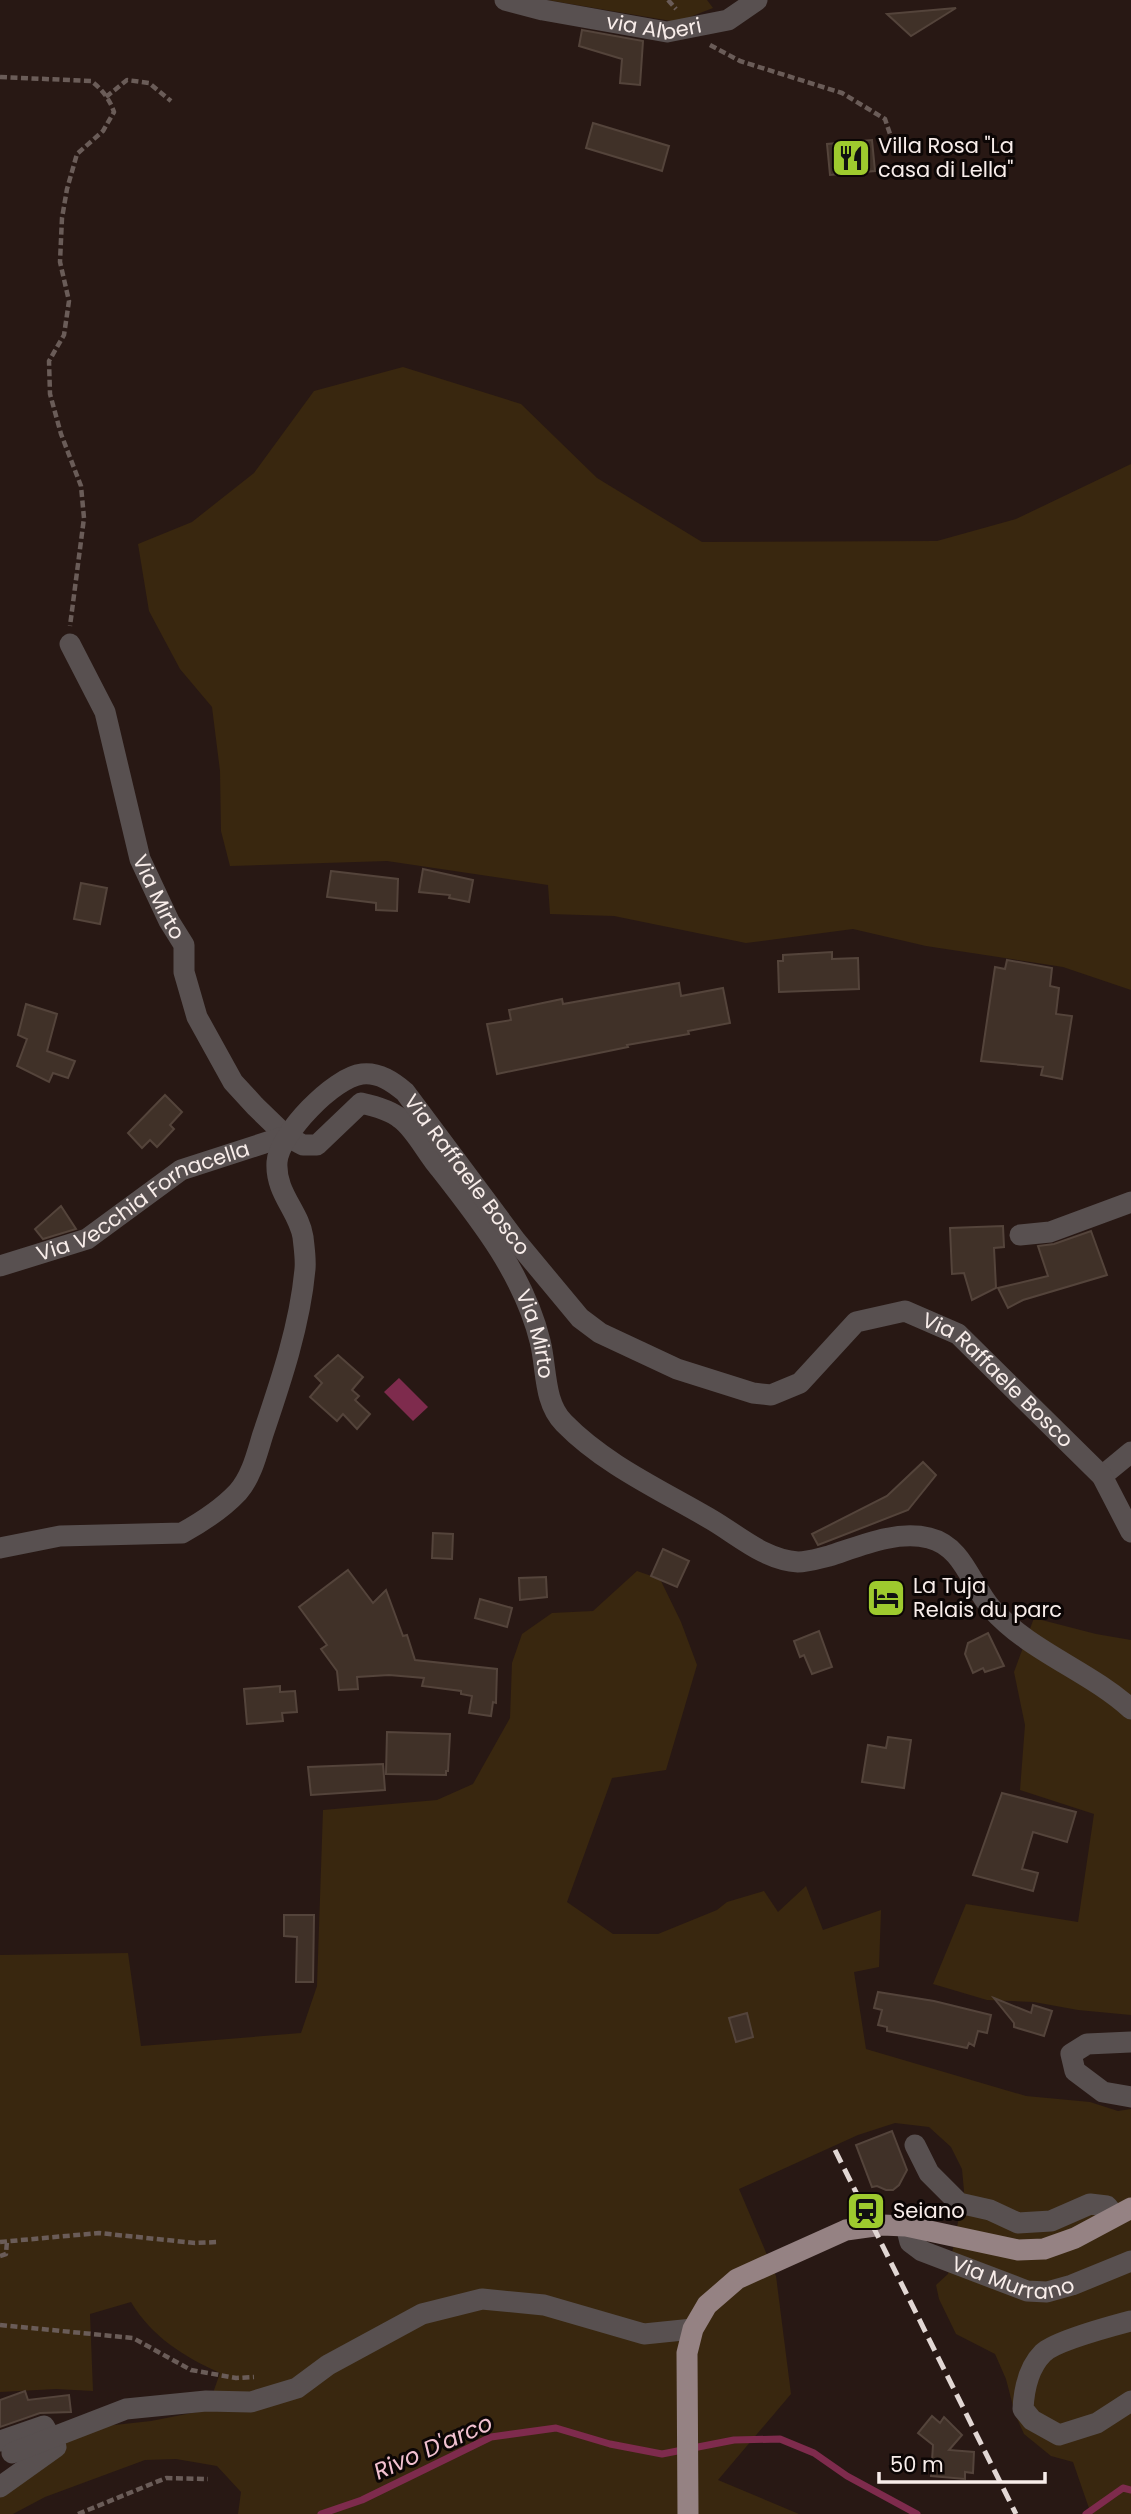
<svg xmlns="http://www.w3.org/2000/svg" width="1131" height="2514" font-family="Poppins,sans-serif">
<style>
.green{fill:#39270f}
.water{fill:#7e2b4d}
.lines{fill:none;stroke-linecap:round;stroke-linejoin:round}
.stream{stroke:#7e2b4d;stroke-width:7}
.building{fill:#403128;stroke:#54443b;stroke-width:2}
.path{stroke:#6a5c58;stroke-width:4.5;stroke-dasharray:7 3.5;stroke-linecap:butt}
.minor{stroke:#585050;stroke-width:21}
.major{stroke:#958283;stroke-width:21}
.rail{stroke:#e2d7d4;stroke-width:5;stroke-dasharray:14 7;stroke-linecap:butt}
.labels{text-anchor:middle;stroke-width:6;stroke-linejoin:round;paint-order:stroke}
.street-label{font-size:21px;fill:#f8edea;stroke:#0c0605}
.poi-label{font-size:21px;fill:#f8edea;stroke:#0c0605;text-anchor:start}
.water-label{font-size:23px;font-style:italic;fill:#f2c1d0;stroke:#0c0605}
</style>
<rect width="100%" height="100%" fill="#281814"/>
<g class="green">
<polygon points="547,0 707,0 713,8 677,22"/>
<polygon points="403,367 521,404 597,478 702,542 937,541 1016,519 1131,464 1131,990 1063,967 926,946 853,929 746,943 614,916 550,914 548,885 387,861 230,866 221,831 220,771 212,707 180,669 149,611 138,544 192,522 254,473 314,391"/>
<path d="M637,1571L660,1579L681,1622L697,1665L666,1770L612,1778L567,1902L613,1934H658L717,1910L727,1902L764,1891L778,1912L806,1886L823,1930L881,1910L879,1967L854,1972L866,2049L1026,2096L1090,2102L1118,2111L1131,2109V2514H1091L1073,2462L1051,2456L1024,2434L1015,2414L1006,2379L995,2354L956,2334L939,2299L936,2285L948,2274L964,2191L962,2169L951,2147L929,2127L895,2123L858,2135L739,2189L776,2276L791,2394L718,2480L799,2514H238L241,2492L217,2466L176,2459L145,2460L45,2497L13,2514H0V2487L87,2428L151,2421L207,2410L220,2373C183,2356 152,2337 131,2302L90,2314L93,2391L56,2389L0,2392V1955L128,1953L141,2046L301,2033L317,1986L323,1810L437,1800L473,1784L510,1718L512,1663L522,1634L552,1613L593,1611Z"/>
<polygon points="1034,1618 1096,1634 1131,1640 1131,2015 1078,2010 1034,2002 987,2000 933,1984 966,1904 1078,1922 1094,1814 1020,1790 1025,1725 1014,1672"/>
</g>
<polygon class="water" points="399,1378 428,1407 413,1421 384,1392"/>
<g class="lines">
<g class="stream">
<polyline points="321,2514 362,2500 491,2437 556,2428 610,2444 662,2454 734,2440 780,2439 814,2453 847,2476 917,2514"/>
<polyline points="1086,2514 1123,2488 1131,2490"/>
</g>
</g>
<g class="building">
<polygon points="956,8 911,36 887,14"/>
<polygon points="582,30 643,41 640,85 620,83 622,59 579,46"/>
<polygon points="593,123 669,146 662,171 586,148"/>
<polygon points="872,140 875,171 830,175 827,144"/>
<polygon points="423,869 473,880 469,902 449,898 450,895 419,892"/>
<polygon points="331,871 398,879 397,911 376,910 376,903 327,897"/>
<polygon points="81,883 107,888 100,924 74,919"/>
<polygon points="832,952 832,959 858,958 859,989 779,992 778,961 783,961 783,955"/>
<polygon points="1007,960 1052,968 1050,986 1059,988 1056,1014 1072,1016 1062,1079 1041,1075 1043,1067 981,1061 995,967 1005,969"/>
<polygon points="679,983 681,996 723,988 730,1023 688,1031 689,1034 627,1045 628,1047 497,1074 487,1024 511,1020 509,1010 562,999 563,1004"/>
<polygon points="26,1004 57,1014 47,1051 75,1061 68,1078 53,1073 49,1082 17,1066 27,1039 18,1035"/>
<polygon points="165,1095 182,1112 170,1125 174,1129 157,1147 150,1140 142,1148 128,1133"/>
<polygon points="61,1206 76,1229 43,1239 35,1229"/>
<polygon points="1003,1226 1004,1247 994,1248 996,1288 972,1300 964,1273 952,1274 950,1228"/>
<polygon points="1091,1231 1107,1275 1023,1300 1008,1308 998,1288 1048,1276 1038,1246 1054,1244"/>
<polygon points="338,1355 363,1377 352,1390 359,1396 355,1400 370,1414 357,1429 343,1414 337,1421 310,1397 322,1383 315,1376"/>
<polygon points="923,1462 936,1475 908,1510 818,1545 812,1534 887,1496"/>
<polygon points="433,1533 453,1534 452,1559 432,1558"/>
<polygon points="663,1549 689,1561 677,1587 651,1576"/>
<polygon points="348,1570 373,1603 386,1590 403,1636 407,1635 415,1660 497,1669 496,1703 493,1702 491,1716 469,1713 472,1696 461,1694 461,1691 422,1686 424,1678 389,1675 357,1677 358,1689 339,1690 337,1671 321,1649 327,1645 299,1607"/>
<polygon points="546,1577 547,1597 520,1600 519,1578"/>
<polygon points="480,1599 512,1608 507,1627 475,1618"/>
<polygon points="819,1631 832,1667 812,1674 804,1655 800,1657 794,1641"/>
<polygon points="988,1633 1004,1666 985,1672 983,1668 973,1673 965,1654 968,1643"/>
<polygon points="280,1686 280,1692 295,1691 297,1712 282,1713 283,1721 247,1724 244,1689"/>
<polygon points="387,1732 450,1734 448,1771 446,1771 446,1775 386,1774"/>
<polygon points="888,1737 911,1740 904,1788 862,1782 868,1745 886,1748"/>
<polygon points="383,1764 385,1790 311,1795 308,1767"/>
<polygon points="1002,1793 1076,1812 1067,1842 1033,1832 1022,1869 1038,1873 1033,1891 973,1875"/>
<polygon points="284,1915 314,1915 313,1982 296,1982 297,1937 284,1936"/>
<polygon points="878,1992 934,2001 991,2015 987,2033 978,2031 974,2046 969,2043 967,2048 887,2031 887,2027 878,2025 882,2010 874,2008"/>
<polygon points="994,1998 1031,2013 1033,2005 1052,2011 1044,2036 1014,2027 1014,2023"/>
<polygon points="747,2013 753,2037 736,2042 729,2018"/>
<polygon points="892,2131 907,2170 899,2185 893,2190 886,2190 877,2186 872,2187 856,2145"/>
<polygon points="25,2391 28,2400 69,2395 71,2412 40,2413 0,2427 0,2400"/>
<polygon points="932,2416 940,2423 944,2417 962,2435 949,2450 974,2452 973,2473 965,2472 965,2479 931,2476 933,2445 918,2433"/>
</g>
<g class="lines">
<g class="path">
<polyline points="668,0 676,9"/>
<polyline points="710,45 740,61 842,93 885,119 895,149"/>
<path d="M0,77L91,81C102,89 110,100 114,112L103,131L77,154L67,189L62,218L60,262L69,301L64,335L49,361L50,394L61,434L81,486L84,518L70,626"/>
<polyline points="106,97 127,80 149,83 171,101"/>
<polyline points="0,2242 99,2233 195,2243 219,2242"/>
<polyline points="0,2256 6,2254 7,2241"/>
<polyline points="0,2325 133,2338 191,2370 236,2378 254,2377"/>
<polyline points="78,2514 166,2478 208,2479"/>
</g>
<g class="minor">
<path id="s1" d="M505,0L543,10L667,32L728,20L757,0"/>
<path id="s2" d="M70,644L105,712L140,859L169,921L184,945V972L197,1017L233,1082L255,1106L286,1136L303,1145H317L361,1103C375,1106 390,1110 401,1119C414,1129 424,1148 434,1161C477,1216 523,1272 540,1341C547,1368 543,1402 564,1423C605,1465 661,1490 712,1520C739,1536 765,1560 798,1562C808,1562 820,1558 829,1556C860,1546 896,1530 929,1538C963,1546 971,1585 991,1608C1030,1652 1088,1670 1131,1709"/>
<polyline points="1020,1235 1050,1232 1131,1202"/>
<path id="s3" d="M0,1266L87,1239L181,1170L286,1136"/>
<polyline points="1102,1476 1131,1452"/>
<path id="s4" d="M0,1548L60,1536L182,1533C202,1522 223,1508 238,1492C252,1476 257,1453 263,1434C281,1381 300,1325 305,1269C306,1259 304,1247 303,1237C299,1211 275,1193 277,1162C279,1134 334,1077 362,1074C379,1072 393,1082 405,1092L516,1241L580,1318L600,1333L677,1369L753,1393L771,1395L800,1383L856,1322L905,1311L958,1334L1102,1476L1131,1532"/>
<polyline points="1131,2042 1087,2044 1071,2054 1075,2071 1103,2092 1131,2097"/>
<polyline points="915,2145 929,2173 959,2203 990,2210 1018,2223 1051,2221 1090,2204 1107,2206 1115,2216"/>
<path id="s5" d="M906,2226L910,2242L922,2251L1027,2291L1047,2292L1072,2285L1131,2261"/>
<path d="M1131,2321C1112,2326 1056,2341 1043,2353C1028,2368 1024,2389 1023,2409L1032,2420L1059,2435L1097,2423L1131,2401"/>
<polyline points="0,2441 44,2426 56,2447 0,2487"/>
<polyline points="12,2453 126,2409 206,2401 251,2402 297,2388 328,2365 422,2314 482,2299 544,2305 644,2334 693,2329"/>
</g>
<polyline class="major" points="688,2514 687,2353 693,2329 707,2305 737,2279 846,2230 882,2225 906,2226 1018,2250 1044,2249 1075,2238 1131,2208"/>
<polyline class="rail" points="835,2150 1016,2514"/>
</g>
<defs>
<g id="restaurant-square" transform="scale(2.0125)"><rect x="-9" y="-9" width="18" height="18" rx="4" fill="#9eca2e" stroke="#0c0605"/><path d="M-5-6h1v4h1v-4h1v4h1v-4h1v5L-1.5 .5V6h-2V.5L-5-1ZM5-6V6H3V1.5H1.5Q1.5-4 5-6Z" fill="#111"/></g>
<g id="hotel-square" transform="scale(2.0125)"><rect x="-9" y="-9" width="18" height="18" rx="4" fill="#9eca2e" stroke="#0c0605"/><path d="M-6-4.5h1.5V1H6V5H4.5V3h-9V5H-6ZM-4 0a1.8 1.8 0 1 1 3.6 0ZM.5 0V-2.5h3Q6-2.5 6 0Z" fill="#111"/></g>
<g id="station-square" transform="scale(2.0125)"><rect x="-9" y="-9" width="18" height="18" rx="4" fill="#9eca2e" stroke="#0c0605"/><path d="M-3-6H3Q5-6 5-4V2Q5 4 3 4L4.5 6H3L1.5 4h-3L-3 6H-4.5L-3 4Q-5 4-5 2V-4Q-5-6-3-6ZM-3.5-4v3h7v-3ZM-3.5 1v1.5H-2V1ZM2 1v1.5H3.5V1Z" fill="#111"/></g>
</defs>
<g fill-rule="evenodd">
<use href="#restaurant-square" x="851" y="158"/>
<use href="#hotel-square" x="886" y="1598"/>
<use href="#station-square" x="866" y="2211"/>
</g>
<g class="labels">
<g class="street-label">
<text dy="7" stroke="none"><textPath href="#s1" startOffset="152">via Alberi</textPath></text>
<text dy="7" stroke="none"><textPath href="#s2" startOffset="270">Via Mirto</textPath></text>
<text dy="7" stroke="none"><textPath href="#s4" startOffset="878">Via Raffaele Bosco</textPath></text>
<text dy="7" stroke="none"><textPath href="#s3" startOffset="159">Via Vecchia Fornacella</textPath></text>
<text dy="7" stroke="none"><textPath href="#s2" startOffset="942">Via Mirto</textPath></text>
<text dy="7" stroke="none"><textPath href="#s4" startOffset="1550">Via Raffaele Bosco</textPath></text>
<text dy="7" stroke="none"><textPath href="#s5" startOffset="128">Via Murrano</textPath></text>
</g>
<g class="poi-label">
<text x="878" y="153">Villa Rosa "La<tspan x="878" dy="24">casa di Lella"</tspan></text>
<text x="913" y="1593">La Tuja<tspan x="913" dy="24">Relais du parc</tspan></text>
<text x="893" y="2218">Seiano</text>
</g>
<g class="water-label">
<text transform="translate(433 2447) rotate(-24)" y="8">Rivo D'arco</text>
</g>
</g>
<path d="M879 2472v10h166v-10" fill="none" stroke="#f8edea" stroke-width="3.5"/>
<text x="890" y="2472" font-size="21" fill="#f8edea" stroke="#0c0605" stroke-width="5" paint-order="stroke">50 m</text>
</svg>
